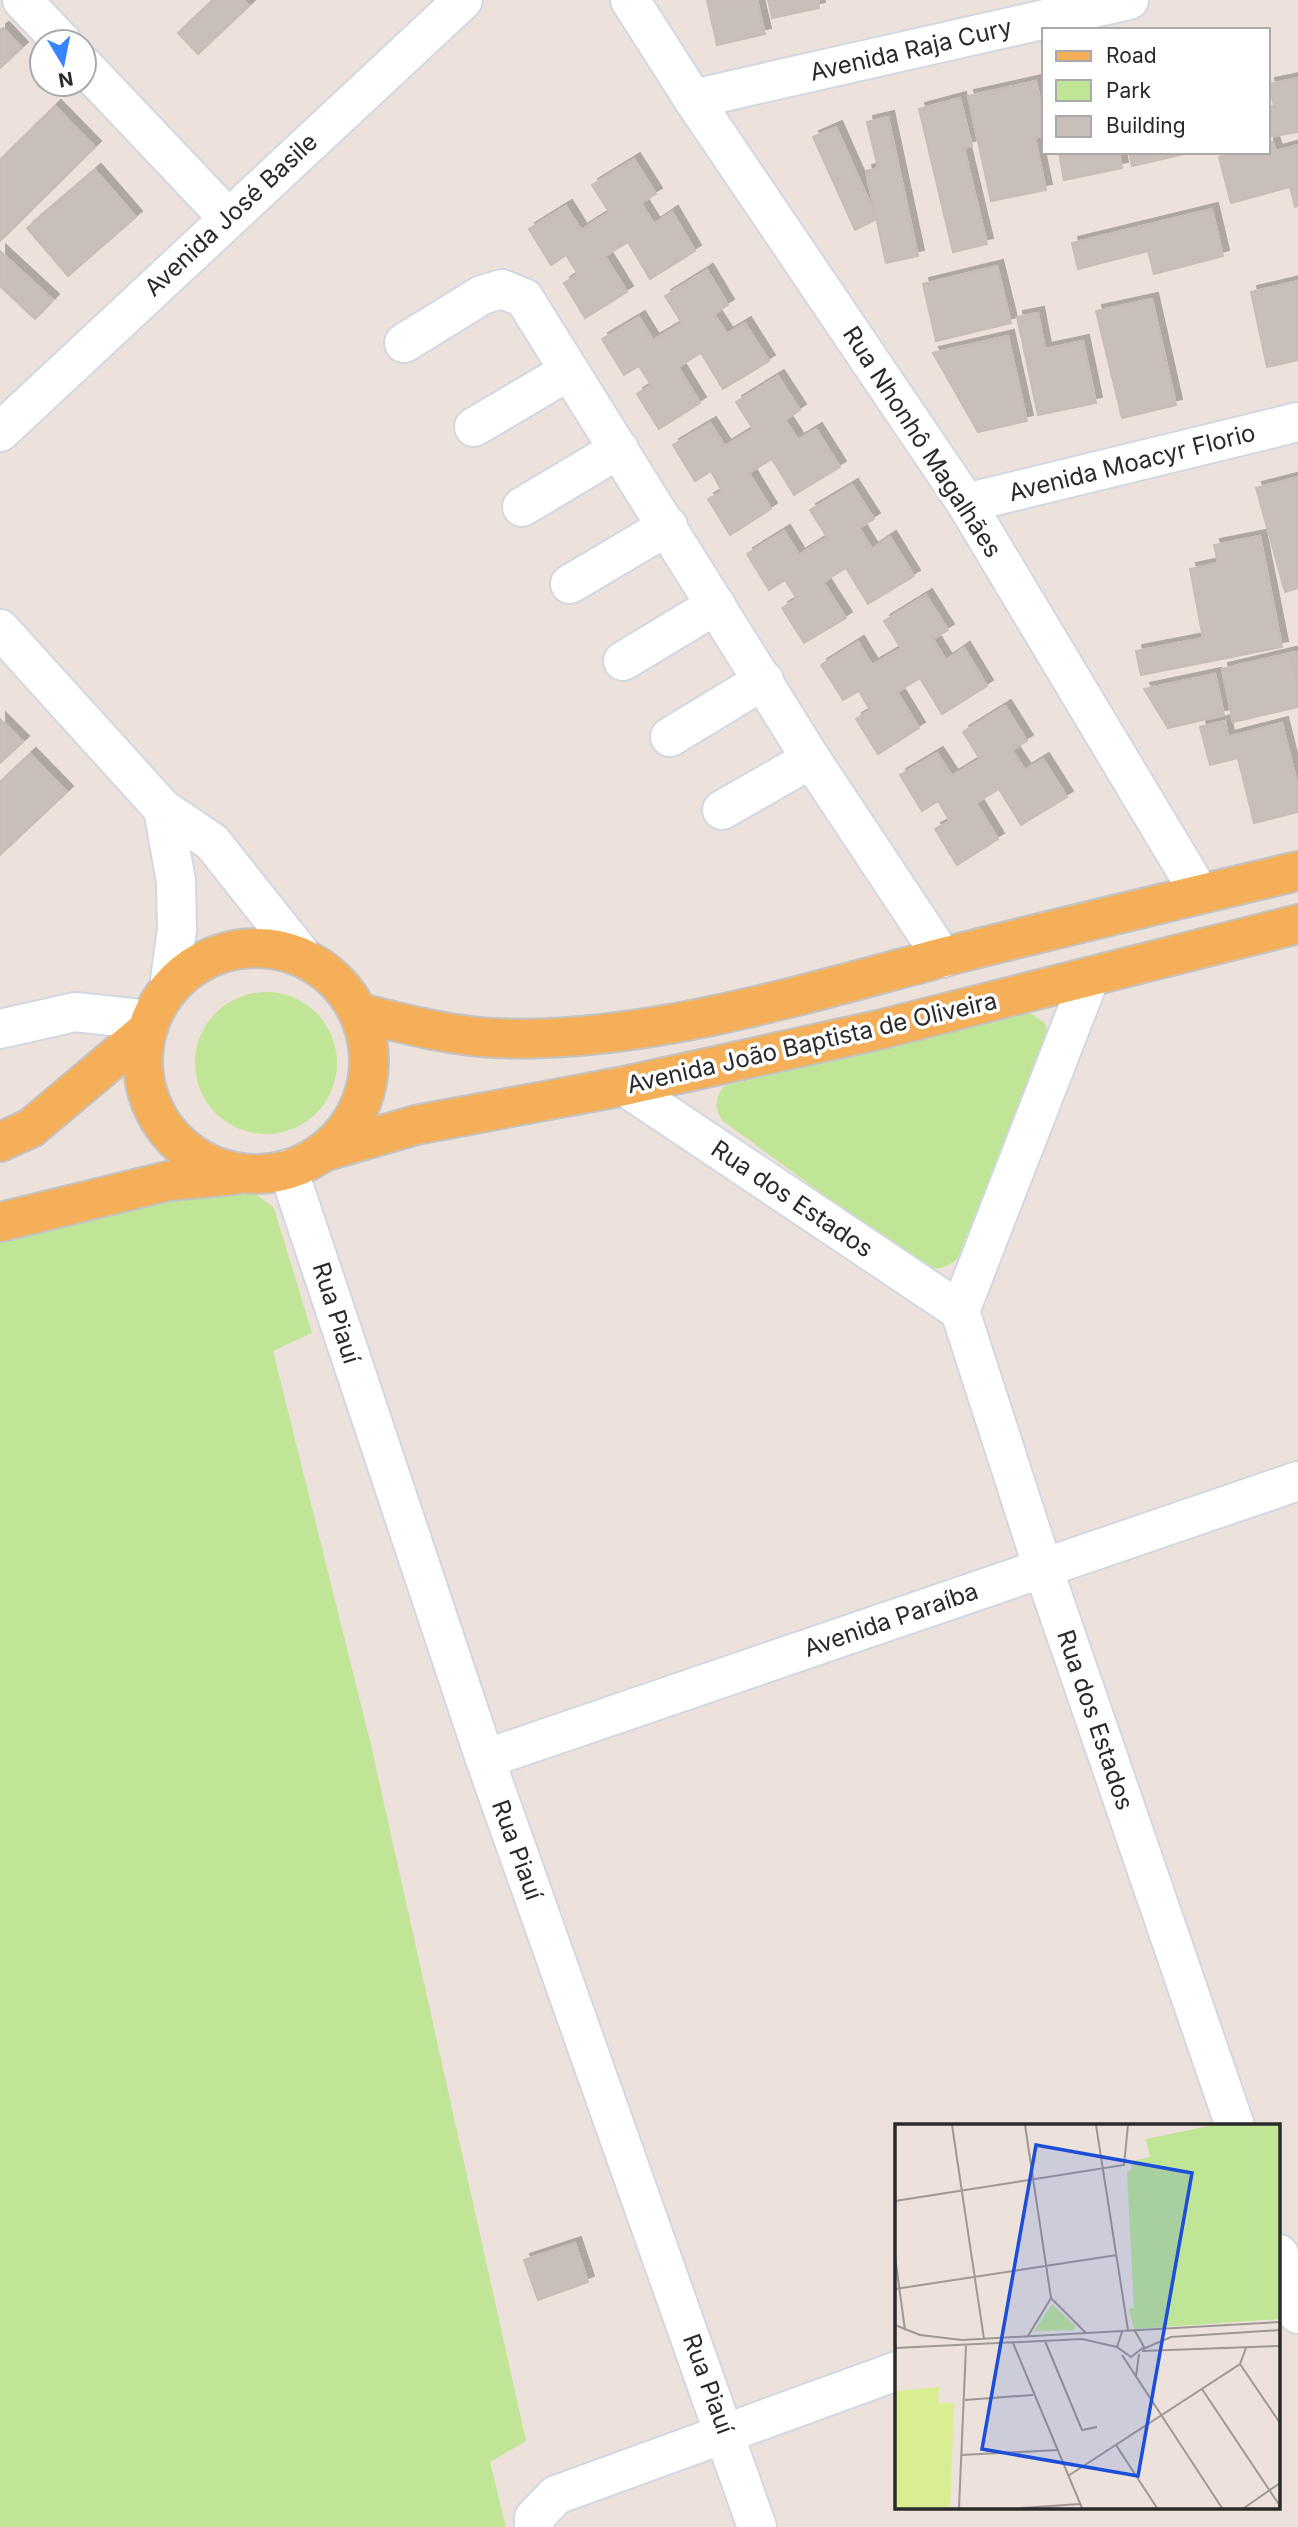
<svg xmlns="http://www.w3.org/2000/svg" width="1298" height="2527" font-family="Inter,sans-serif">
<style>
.green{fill:#c1e596}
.building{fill:#c8bfbb;stroke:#c8bdb5;stroke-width:2;filter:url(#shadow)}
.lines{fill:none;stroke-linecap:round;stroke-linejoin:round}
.minor-casing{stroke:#d1d8e3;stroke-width:42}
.major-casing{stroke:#c3c3c3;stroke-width:42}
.minor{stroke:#fff;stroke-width:38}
.major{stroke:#f4af58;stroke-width:38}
.labels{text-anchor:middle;stroke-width:7;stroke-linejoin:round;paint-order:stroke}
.street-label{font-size:24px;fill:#2a2a2a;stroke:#fff}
.inset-road{fill:none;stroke:#9f9894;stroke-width:2}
.view{fill:#1d4ed8;fill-opacity:0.15;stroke:#1d4ed8;stroke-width:3.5}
.inset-edge{fill:none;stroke:#2a2a2a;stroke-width:3.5}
</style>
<defs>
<filter id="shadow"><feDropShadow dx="6" dy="-6" stdDeviation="0" flood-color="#0004"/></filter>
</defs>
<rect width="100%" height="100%" fill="#ede2db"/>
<g class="green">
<circle cx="266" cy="1063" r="71"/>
<path d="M1030,1013L1045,1023L1048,1038L958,1258C945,1270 934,1271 918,1264L723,1121C714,1110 715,1098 724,1086Z"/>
<polygon points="242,1184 274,1208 312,1333 273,1351 371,1745 526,2441 490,2462 506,2527 0,2527 0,1240"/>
</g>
<g class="building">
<polygon points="213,0 243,0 249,6 198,54 178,33"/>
<polygon points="707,0 757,0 765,34 717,45"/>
<polygon points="768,0 818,0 819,8 772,18"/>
<polygon points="3,28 22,48 0,68 0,30"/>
<polygon points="1298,78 1298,132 1268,137 1268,107 1274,106 1269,84"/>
<polygon points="1036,81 1044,118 1044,135 1035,138 1046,190 991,201 968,96"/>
<polygon points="960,98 972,146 964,148 987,244 953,252 919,109"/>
<polygon points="55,106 95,147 0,241 0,160"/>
<polygon points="888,117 918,256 886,263 866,171 878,168 867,122"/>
<polygon points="836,127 877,219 855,230 813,137"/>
<polygon points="1273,142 1276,151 1298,145 1298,206 1295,207 1290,187 1231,203 1219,157 1236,152 1268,152 1268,143"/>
<polygon points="1059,152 1119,152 1122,168 1064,180"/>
<polygon points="1129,152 1193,152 1132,166"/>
<polygon points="634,159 656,194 641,203 654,224 672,212 695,251 650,279 628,242 605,256 627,292 585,318 564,283 578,274 566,255 551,265 529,229 566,206 581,230 609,212 592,185"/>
<polygon points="95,170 136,217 68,276 27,228"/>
<polygon points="1212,209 1223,256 1154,274 1148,251 1078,269 1072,243"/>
<polygon points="0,251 53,300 35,319 0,286"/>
<polygon points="997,266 1011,323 936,341 923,284"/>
<polygon points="707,270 728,305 714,314 727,334 745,323 769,361 723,389 701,353 678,367 700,403 659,429 637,394 651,385 639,366 624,375 602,339 639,317 653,340 682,323 665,296"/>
<polygon points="1298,281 1298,360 1267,367 1251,292"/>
<polygon points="1152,299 1176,405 1122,418 1096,311"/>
<polygon points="1038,313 1045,349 1083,341 1096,403 1038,415 1017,317"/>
<polygon points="1008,336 1027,421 978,432 933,353"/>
<polygon points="778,376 800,410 785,420 798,440 816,429 840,467 794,495 772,459 749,473 771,509 730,535 708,499 722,491 711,471 695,481 673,445 710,423 725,446 753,429 736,402"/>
<polygon points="1298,477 1298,588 1285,592 1256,488"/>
<polygon points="852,485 874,519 859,528 872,549 890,537 914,576 868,604 846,568 823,582 846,618 804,643 782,608 797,599 785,580 769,590 747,554 784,531 799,555 827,537 810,510"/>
<polygon points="1260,536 1282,647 1141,675 1136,651 1203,638 1190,569 1218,563 1214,545"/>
<polygon points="926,595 948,630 933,639 946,660 964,648 987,686 942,714 920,678 897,692 919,728 878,754 856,719 870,710 859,691 843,700 821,665 858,642 872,665 901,648 884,621"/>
<polygon points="1298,652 1298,687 1290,653"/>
<polygon points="1290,653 1298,687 1298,707 1233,722 1222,669"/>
<polygon points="1215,674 1224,715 1168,728 1144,689"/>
<polygon points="1005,706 1027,741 1012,750 1025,770 1043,759 1067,797 1021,825 999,789 976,803 998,839 957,865 935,829 950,821 938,801 922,811 900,775 937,753 952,776 980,759 963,732"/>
<polygon points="0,719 23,742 0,763"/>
<polygon points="1225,721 1228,737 1282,723 1298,787 1298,812 1254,823 1238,758 1210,765 1200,727"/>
<polygon points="30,754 67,792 0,855 0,782"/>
<polygon points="575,2243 588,2282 538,2300 524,2260"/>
</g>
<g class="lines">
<g class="minor-casing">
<g id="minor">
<polyline points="22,0 62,42"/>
<polyline points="630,0 693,99 966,503 1200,894"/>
<polyline points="84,66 228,218"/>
<polyline points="693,99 1129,0"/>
<polyline points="404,343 482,295 502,289 524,298 811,759 943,958"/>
<polyline points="474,427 569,371"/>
<polyline points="0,432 463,0"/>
<polyline points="966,503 1298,422"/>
<polyline points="522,507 619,449"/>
<polyline points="570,584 668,526"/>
<polyline points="0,629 163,809 212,842 304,958"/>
<polyline points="623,661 716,605"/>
<polyline points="670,737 764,680"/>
<polyline points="163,809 176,881 177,929 169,988"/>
<polyline points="722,810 811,759"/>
<polyline points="0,1029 75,1012 150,1020"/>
<polyline points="624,1086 960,1311 1043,1568 1235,2126"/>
<polyline points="288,1169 485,1759 757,2527"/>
<polyline points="960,1311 1090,977"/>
<polyline points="485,1759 1298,1481"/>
<polyline points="1279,2254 1298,2314"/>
<polyline points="534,2527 534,2518 556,2495 897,2371"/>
</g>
</g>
<g class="major-casing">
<g id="major">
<circle cx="256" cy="1061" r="113"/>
<path d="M359,1013C403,1023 448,1036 494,1038C640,1045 803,994 944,957C1062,927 1180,899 1298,871"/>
<polyline points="0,1142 31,1128 146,1031"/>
<polyline points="323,1152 416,1125 624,1086 878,1030 1298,924"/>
<polyline points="0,1222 168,1181 234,1175"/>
</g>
</g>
<use href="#minor" class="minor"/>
<use href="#major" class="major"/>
</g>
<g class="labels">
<g class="street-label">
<text transform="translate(911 50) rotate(-13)" y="8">Avenida Raja Cury</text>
<text transform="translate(231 215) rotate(-43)" y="8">Avenida José Basile</text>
<text transform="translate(922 442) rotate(57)" y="8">Rua Nhonhô Magalhães</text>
<text transform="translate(1132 463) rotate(-14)" y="8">Avenida Moacyr Florio</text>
<text transform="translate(812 1043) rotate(-13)" y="8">Avenida João Baptista de Oliveira</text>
<text transform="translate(792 1199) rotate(34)" y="8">Rua dos Estados</text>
<text transform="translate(336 1313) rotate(72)" y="8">Rua Piauí</text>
<text transform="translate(891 1620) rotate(-19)" y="8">Avenida Paraíba</text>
<text transform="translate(1095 1720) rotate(71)" y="8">Rua dos Estados</text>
<text transform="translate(517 1850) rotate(70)" y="8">Rua Piauí</text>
<text transform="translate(708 2384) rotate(70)" y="8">Rua Piauí</text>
</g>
</g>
<g transform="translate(895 2124)">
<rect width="385" height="385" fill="#ede2db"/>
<path d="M318,1H385V195L239,205L234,185L239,184L232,48L236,46V37L255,33L251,15ZM157,180L180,202L179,206L139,207Z" fill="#c1e596"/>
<path d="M44,263L43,279H59L55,384H0V267Z" fill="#d9ed91"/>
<path class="inset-road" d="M57,1L89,215M130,1L156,174L191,209M201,1L233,206M0,77L229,41L233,1M0,132L10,206M0,165L222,131M0,201L25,211L67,216L385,198M227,208L222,223L236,233L249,223L240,207M133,212L156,174M150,217L187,306L202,303M118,219L187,384M0,224L187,215L222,223M248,225L276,213L385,206M247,227L385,222M227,231L327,384M345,240L385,299M241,252L244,230M307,265L385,382M70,276L138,271M221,321L262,384M66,331L162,326M173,352L345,240L351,224M64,384L71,222M127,384L185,380M349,384L385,359"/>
<path class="view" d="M141,21L297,49L243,352L87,325Z"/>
<rect width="385" height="385" class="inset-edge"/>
</g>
<rect x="1042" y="28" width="228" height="126" fill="#ffffff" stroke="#aaaaaa" stroke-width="2"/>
<rect x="1056" y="51" width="35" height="10" fill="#f4af58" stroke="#aaaaaa" stroke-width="2"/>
<text x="1106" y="63" font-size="21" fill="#2a2a2a">Road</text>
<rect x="1056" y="80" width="35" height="21" fill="#c1e596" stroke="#aaaaaa" stroke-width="2"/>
<text x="1106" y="98" font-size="21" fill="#2a2a2a">Park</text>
<rect x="1056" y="116" width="35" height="21" fill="#c8bfbb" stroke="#aaaaaa" stroke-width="2"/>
<text x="1106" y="133" font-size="21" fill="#2a2a2a">Building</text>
<g transform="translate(63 63) rotate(170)"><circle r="33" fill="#ffffff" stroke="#aaaaaa" stroke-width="2"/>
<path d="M0-5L12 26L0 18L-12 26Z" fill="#3685ff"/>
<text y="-10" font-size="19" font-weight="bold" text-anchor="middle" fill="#2a2a2a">N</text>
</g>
</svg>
